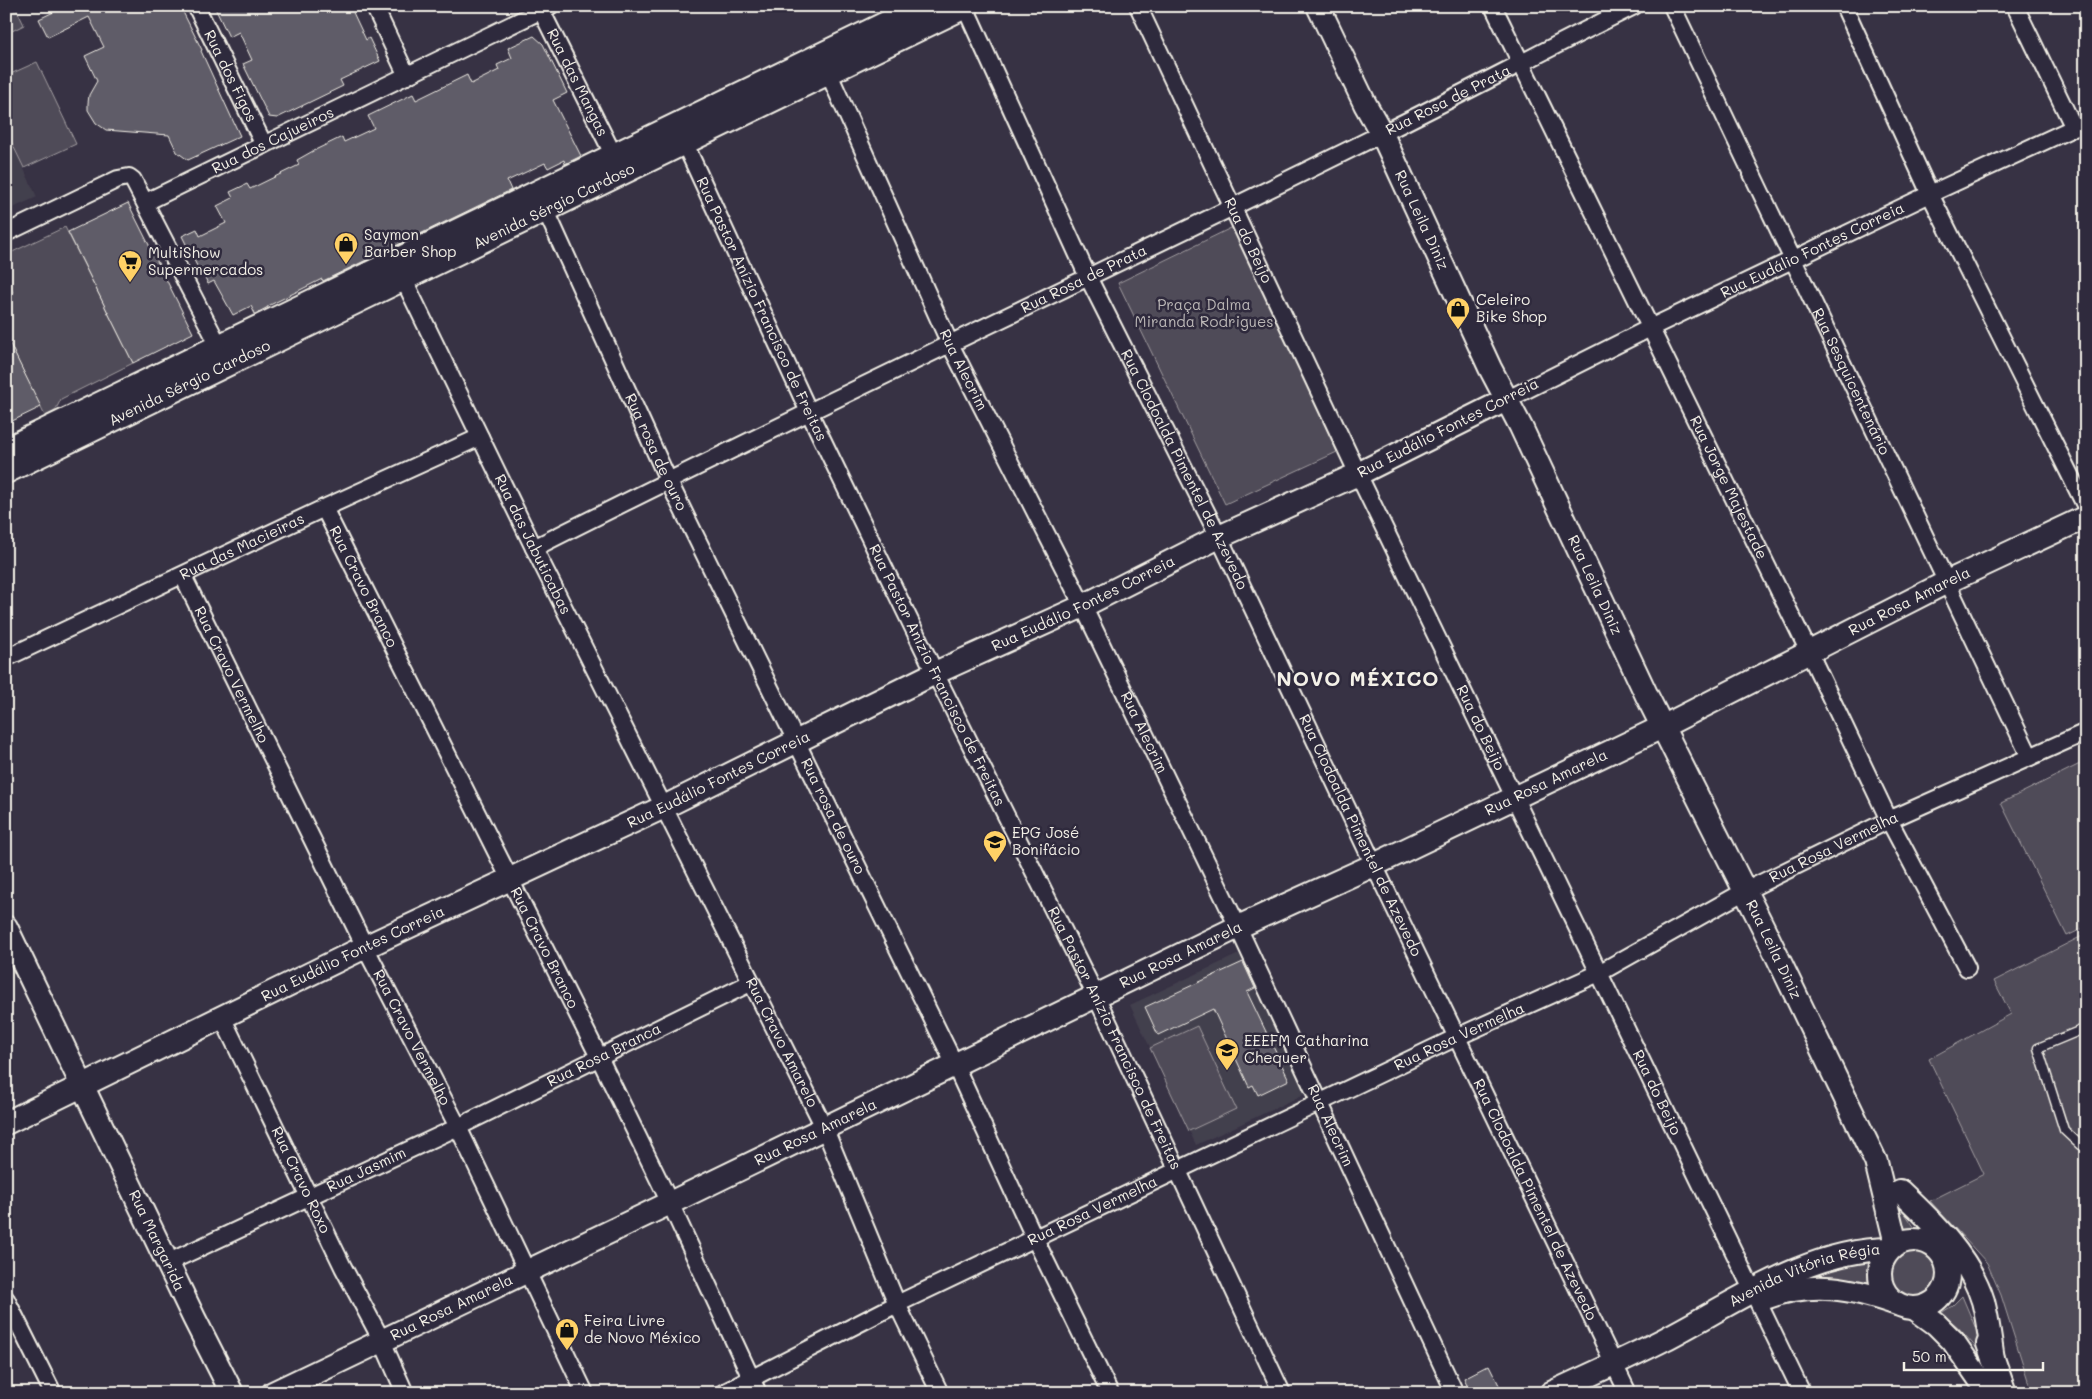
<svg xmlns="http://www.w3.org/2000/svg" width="2092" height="1399" font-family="Mali,sans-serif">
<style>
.built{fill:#433f4e}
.green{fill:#504b59;stroke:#a29ea0}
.building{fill:#5f5c67;stroke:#f4f1e8}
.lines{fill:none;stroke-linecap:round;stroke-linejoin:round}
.lane-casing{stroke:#f4f1e8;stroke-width:11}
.street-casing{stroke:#f4f1e8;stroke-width:20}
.secondary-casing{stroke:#f4f1e8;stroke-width:26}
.lane{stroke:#2f2a3d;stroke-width:8}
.street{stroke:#2f2a3d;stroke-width:16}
.secondary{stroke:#2f2a3d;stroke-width:22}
.labels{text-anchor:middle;stroke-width:5;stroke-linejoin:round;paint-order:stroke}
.street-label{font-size:15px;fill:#f4f1e8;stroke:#2f2a3d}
.poi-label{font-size:15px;fill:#f4f1e8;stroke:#2f2a3d;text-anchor:start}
.park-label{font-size:15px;fill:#bbb7b6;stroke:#2f2a3d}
.district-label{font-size:20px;font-weight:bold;letter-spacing:1px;fill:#f4f1e8;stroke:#2f2a3d}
</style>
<rect width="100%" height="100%" fill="#373244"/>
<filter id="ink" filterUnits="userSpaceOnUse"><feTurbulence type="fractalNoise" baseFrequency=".02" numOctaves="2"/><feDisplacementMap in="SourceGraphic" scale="10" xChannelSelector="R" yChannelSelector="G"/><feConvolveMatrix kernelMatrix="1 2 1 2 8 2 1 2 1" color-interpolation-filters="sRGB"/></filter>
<g filter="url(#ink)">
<g class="built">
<polygon points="6,131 37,197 6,211"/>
<polygon points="1239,954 1305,1094 1196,1145 1130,1005"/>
</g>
<g class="green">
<polygon points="6,6 15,6 24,25 6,34"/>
<polygon points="37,62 76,144 24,168 6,131 6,76"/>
<polygon points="1235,226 1337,452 1225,504 1118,283"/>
<polygon points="65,227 133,363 61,399 55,411 45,416 6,336 6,296 13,292 6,278 6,255"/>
<polygon points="2086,761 2086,927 2067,936 2001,803"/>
<polygon points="2086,934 2086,1393 2032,1393 2001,1295 1987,1263 1930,1201 1984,1174 1929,1059 2011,1014 1994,981"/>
<polygon points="1197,1026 1236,1109 1189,1131 1150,1048"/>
<polygon points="1889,1190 1917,1231 1894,1231"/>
<circle cx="1916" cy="1274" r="26"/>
<polygon points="1878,1258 1874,1279 1877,1288 1792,1284 1808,1273"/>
<polygon points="1962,1296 1984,1348 1979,1351 1958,1327 1941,1313 1952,1306"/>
</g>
<g class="building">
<polygon points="66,6 180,6 202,50 201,51 240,136 188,160 177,152 169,135 106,130 96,123 88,110 88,103 89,95 97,81 85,56 104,47 89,17 48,37 39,19"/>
<polygon points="214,6 350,6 366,40 369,38 380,61 340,80 343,86 277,118 269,117 243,64 252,60 239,32 229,37"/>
<polygon points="534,36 543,44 567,93 553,100 581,156 565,164 564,160 548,168 545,163 507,181 511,190 323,281 322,279 268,306 268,307 255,314 251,306 233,315 214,281 208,284 202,271 200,272 182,236 197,229 200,236 226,223 217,206 233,198 230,192 247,184 250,189 299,165 297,160 313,151 342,137 344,142 374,128 368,116 413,94 416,100 467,75 471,84 499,70 497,65 512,58 508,48"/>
<polygon points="128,203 193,333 133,363 68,232"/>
<polygon points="6,336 41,407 6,424"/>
<polygon points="1243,962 1255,988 1247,992 1289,1080 1258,1095 1253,1085 1249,1087 1213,1009 1158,1035 1145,1007"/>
<polygon points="1489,1365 1503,1393 1471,1393 1464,1378"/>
</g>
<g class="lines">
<g class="lane-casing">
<polyline id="lane" points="2086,1028 2038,1048 2064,1130 2080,1145 2086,1147"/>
</g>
<g class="street-casing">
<g id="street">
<path id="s1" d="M196,6L264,145"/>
<polyline points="374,6 407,76"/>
<path id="s2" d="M1138,6L1358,474L1802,1393"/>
<path id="s3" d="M1493,6L1809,652L1889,820L1967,968"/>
<path id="s4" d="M1672,6L2030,757"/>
<polyline points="1844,6 1930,194 2086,507"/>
<polyline points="2015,6 2074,128"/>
<path id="s5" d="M965,7L1088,277L1219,537L1374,865L1628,1393"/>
<path id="s6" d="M541,10L614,156"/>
<path id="s7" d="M829,74L950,344L1083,606L1238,927L1455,1393"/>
<path id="s8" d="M685,144L809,412L935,673L1096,996L1282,1393"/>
<path id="s9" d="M146,202L550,6"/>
<path id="s10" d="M546,211L668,480L954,1063L1035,1239L1110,1393"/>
<polyline points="6,233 118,179 129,177 133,180 219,346"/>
<path id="s11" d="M404,280L534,548L824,1127L897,1304L940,1393"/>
<path id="s12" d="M1506,400L1650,328L1930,194L2086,122"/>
<path id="s13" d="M324,508L599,1057L670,1203L758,1393"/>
<path id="s14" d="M534,548C814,406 1100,274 1381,134C1466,92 1549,48 1634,6"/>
<path id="s15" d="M183,576L365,947L458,1127L585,1393"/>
<path id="s16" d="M6,658L324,508L480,437"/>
<path id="s17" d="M222,1017L343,1267L382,1341L405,1393"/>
<path id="s18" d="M167,1263L458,1127L750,983"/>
<polyline points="6,1299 53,1393"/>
<path id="s19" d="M723,1393L897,1304L1457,1037L1599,973L1745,891L1889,820L2086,732"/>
</g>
</g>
<g class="secondary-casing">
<g id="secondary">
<path id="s20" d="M1318,6L1365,104L1382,134L1490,368L1521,427L1647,696L1763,927L1876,1162L1896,1244"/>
<polyline points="6,449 921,6"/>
<path id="s21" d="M6,472L967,6"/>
<path id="s22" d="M6,927L194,1318L232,1393"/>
<path id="s23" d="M6,1123L365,947L664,807L935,673L1083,606L1219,537L1358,474L1506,400"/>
<path d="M1900,1191C1932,1221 1970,1258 1983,1301C1988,1320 1990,1340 1993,1359"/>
<circle cx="1914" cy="1274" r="34"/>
<path d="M1765,1298C1812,1280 1852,1288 1897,1304"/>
<polyline points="1914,1308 1936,1324 1953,1341 1989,1393"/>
<polyline points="1988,1344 2005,1393"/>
<path id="s24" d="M273,1393L670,1203L1238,927L1374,865L1662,727L1947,582L2086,517"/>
<path id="s25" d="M1551,1393C1589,1375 1628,1358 1665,1339C1736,1302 1807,1250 1889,1249"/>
</g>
</g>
<use href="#lane" class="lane"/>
<use href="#street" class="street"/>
<use href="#secondary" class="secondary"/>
</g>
</g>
<defs>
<g id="shop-pin" transform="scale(1.25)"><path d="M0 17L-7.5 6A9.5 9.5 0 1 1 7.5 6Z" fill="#ffd166" stroke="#2f2a3d"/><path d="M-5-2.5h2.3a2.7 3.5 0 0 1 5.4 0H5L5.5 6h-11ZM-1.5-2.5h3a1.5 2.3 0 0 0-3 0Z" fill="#111"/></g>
<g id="supermarket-pin" transform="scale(1.25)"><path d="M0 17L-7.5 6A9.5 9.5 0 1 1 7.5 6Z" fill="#ffd166" stroke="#2f2a3d"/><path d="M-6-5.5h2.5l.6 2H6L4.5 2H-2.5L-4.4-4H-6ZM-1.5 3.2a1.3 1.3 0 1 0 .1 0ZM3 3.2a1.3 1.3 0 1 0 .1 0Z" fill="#111"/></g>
<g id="school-pin" transform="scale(1.25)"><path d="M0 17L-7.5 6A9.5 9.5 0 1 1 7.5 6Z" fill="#ffd166" stroke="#2f2a3d"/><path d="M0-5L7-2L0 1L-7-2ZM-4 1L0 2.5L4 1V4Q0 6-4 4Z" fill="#111"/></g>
</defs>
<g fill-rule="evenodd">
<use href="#shop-pin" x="346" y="244"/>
<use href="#supermarket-pin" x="130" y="262"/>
<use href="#shop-pin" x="1458" y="309"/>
<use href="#school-pin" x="995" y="842"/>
<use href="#school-pin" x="1227" y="1050"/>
<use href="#shop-pin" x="567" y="1330"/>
</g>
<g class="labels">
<g class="street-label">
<text dy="5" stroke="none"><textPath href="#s1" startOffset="78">Rua dos Figos</textPath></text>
<text dy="5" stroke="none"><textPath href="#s6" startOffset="81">Rua das Mangas</textPath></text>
<text dy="5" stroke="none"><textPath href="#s14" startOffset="1018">Rua Rosa de Prata</textPath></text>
<text dy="5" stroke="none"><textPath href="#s9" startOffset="141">Rua dos Cajueiros</textPath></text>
<text dy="5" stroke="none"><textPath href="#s21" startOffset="609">Avenida Sérgio Cardoso</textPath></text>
<text dy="5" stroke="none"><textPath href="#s20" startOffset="238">Rua Leila Diniz</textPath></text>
<text dy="5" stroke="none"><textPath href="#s2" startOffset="259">Rua do Beijo</textPath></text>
<text dy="5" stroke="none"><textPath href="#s12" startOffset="341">Rua Eudálio Fontes Correia</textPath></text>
<text dy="5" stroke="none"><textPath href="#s14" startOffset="612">Rua Rosa de Prata</textPath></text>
<text dy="5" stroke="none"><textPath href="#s8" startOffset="182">Rua Pastor Anízio Francisco de Freitas</textPath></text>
<text dy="5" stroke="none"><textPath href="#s7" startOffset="325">Rua Alecrim</textPath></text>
<text dy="5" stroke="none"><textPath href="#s4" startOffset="416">Rua Sesquicentenário</textPath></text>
<text dy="5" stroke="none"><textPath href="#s21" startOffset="204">Avenida Sérgio Cardoso</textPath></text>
<text transform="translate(1448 428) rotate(-27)" y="5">Rua Eudálio Fontes Correia</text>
<text dy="5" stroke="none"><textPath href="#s10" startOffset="265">Rua rosa de ouro</textPath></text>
<text dy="5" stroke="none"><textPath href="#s5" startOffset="512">Rua Clodoalda Pimentel de Azevedo</textPath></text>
<text dy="5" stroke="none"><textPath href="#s3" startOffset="536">Rua Jorge Majestade</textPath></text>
<text dy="5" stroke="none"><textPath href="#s11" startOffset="294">Rua das Jabuticabas</textPath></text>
<text dy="5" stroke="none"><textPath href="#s16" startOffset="261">Rua das Macieiras</textPath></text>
<text dy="5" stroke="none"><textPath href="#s20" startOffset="642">Rua Leila Diniz</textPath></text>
<text dy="5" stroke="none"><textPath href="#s13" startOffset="88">Rua Cravo Branco</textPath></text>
<text dy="5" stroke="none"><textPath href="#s24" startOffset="1818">Rua Rosa Amarela</textPath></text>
<text dy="5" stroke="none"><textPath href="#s23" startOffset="1196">Rua Eudálio Fontes Correia</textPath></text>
<text dy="5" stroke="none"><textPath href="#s8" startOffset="588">Rua Pastor Anízio Francisco de Freitas</textPath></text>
<text dy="5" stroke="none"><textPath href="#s15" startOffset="110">Rua Cravo Vermelho</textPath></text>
<text dy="5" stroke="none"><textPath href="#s2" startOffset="799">Rua do Beijo</textPath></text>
<text dy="5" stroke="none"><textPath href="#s7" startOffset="730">Rua Alecrim</textPath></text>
<text dy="5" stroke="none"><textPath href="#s23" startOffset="791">Rua Eudálio Fontes Correia</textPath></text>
<text dy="5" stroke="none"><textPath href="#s24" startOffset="1412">Rua Rosa Amarela</textPath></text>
<text dy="5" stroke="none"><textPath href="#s10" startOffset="670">Rua rosa de ouro</textPath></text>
<text dy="5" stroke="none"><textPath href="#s5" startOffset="918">Rua Clodoalda Pimentel de Azevedo</textPath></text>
<text dy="5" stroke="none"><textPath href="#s19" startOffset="1238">Rua Rosa Vermelha</textPath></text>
<text dy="5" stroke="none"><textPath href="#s13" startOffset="492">Rua Cravo Branco</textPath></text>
<text dy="5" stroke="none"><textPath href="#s20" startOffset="1048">Rua Leila Diniz</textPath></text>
<text dy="5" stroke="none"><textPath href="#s23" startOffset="386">Rua Eudálio Fontes Correia</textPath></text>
<text dy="5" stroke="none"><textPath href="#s24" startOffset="1008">Rua Rosa Amarela</textPath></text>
<text dy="5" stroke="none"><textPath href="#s19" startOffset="818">Rua Rosa Vermelha</textPath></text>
<text dy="5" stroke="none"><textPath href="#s15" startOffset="515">Rua Cravo Vermelho</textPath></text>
<text dy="5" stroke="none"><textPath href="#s8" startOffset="992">Rua Pastor Anízio Francisco de Freitas</textPath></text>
<text dy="5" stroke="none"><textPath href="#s11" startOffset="851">Rua Cravo Amarelo</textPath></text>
<text dy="5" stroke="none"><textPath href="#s18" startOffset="484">Rua Rosa Branca</textPath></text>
<text dy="5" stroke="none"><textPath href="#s2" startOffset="1204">Rua do Beijo</textPath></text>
<text dy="5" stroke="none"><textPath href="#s7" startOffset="1165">Rua Alecrim</textPath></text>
<text dy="5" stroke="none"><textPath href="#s24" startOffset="602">Rua Rosa Amarela</textPath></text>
<text dy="5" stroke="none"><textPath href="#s18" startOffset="220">Rua Jasmim</textPath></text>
<text dy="5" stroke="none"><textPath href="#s17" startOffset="181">Rua Cravo Roxo</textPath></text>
<text dy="5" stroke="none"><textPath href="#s5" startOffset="1322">Rua Clodoalda Pimentel de Azevedo</textPath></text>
<text dy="5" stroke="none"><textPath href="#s19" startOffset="412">Rua Rosa Vermelha</textPath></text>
<text dy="5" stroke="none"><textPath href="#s22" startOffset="348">Rua Margarida</textPath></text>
<text dy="5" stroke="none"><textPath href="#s25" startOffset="281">Avenida Vitória Régia</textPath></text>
<text dy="5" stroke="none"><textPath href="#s24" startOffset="198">Rua Rosa Amarela</textPath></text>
</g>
<g class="poi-label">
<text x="364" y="240">Saymon<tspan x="364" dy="17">Barber Shop</tspan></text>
<text x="148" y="258">MultiShow<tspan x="148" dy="17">Supermercados</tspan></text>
<text x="1476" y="305">Celeiro<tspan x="1476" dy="17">Bike Shop</tspan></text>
<text x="1012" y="838">EPG José<tspan x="1012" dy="17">Bonifácio</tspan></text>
<text x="1244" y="1046">EEEFM Catharina<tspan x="1244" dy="17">Chequer</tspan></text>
<text x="584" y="1326">Feira Livre<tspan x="584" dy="17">de Novo México</tspan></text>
</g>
<g class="park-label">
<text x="1204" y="310">Praça Dalma<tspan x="1204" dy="17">Miranda Rodrigues</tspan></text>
</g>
<g class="district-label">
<text x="1358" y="686">NOVO MÉXICO</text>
</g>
</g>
<rect width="2092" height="1399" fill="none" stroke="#2f2a3d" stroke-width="25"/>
<rect x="12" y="12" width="2067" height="1374" fill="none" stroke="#f4f1e8" stroke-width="2" filter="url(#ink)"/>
<path d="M1904 1362v8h139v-8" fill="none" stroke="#f4f1e8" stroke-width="2.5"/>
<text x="1912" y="1362" font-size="15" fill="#f4f1e8" stroke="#2f2a3d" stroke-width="4" paint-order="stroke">50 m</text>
</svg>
